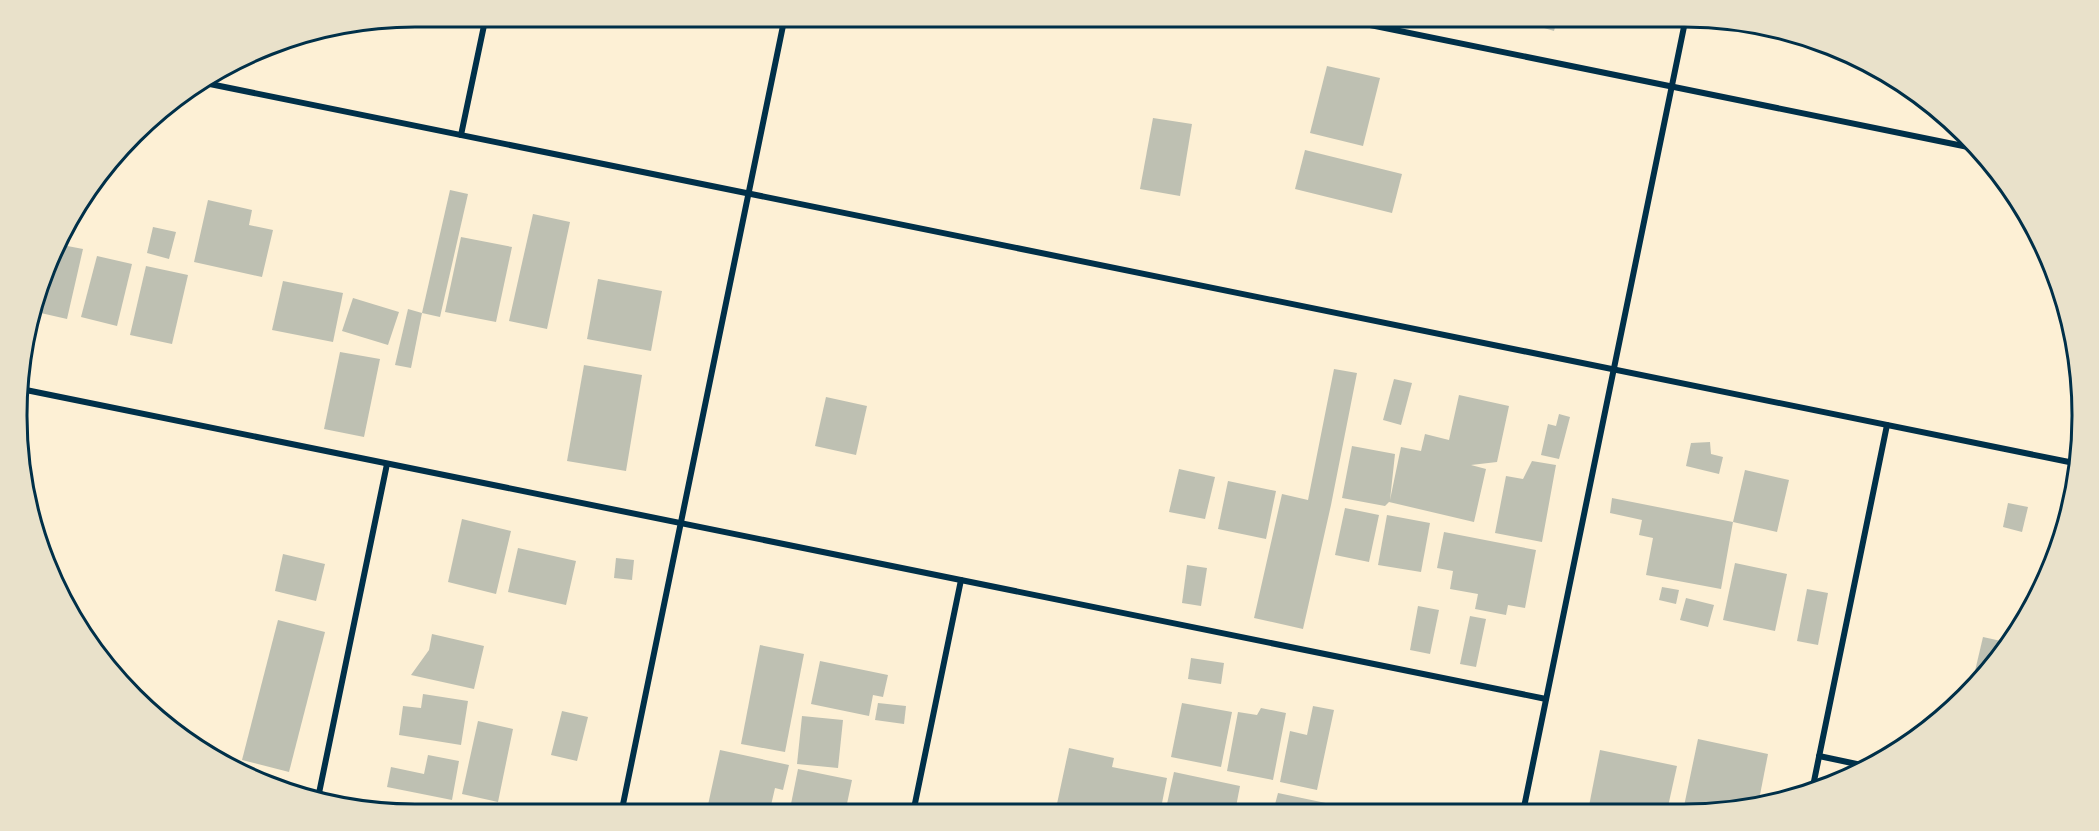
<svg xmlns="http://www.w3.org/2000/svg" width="2099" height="831" font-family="'Space Grotesk',sans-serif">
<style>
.building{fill:#bec0b2}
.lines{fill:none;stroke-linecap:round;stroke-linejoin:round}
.minor{stroke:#003049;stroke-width:6}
.rim{fill:none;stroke:#003049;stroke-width:3}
</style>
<rect width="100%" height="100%" fill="#fdf0d5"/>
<g class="building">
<polygon points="418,16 451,16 448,26"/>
<polygon points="1533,16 1558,16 1554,31 1531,24"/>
<polygon points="1327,66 1380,78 1363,146 1310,133"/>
<polygon points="1153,118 1192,124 1180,196 1140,189"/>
<polygon points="1305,150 1402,174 1392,213 1295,189"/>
<polygon points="450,190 468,194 440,317 422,313"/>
<polygon points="208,200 252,210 249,225 273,230 262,277 194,262"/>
<polygon points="533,214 570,222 547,329 509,321"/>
<polygon points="153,227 176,232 169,259 147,253"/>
<polygon points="461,237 512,247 496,322 445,312"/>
<polygon points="57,244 83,249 67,319 32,311 38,288"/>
<polygon points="97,256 132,264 117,326 81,317"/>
<polygon points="146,266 188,275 172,344 130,335"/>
<polygon points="598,279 662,291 651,351 587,339"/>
<polygon points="283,281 343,293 333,342 272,330"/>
<polygon points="353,298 399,312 388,345 342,331"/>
<polygon points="408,309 422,313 411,368 395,365"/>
<polygon points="340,352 380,359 364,437 324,429"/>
<polygon points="584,365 642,375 626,471 567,461"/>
<polygon points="1334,369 1357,373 1331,505 1303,629 1254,618 1282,494 1308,500"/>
<polygon points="1394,379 1412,383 1401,425 1383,420"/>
<polygon points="1459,395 1509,406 1497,462 1471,465 1486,469 1474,522 1389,502 1385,506 1342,498 1352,446 1395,454 1390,500 1401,447 1421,451 1425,434 1449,440"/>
<polygon points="826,397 867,406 856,455 815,446"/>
<polygon points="1559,414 1570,417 1559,459 1541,455 1548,424 1556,426"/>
<polygon points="1710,442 1711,454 1723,457 1719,474 1686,466 1691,443"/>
<polygon points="1532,461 1556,465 1542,542 1495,533 1506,476 1523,479"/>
<polygon points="1179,469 1215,477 1205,519 1169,512"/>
<polygon points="1745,470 1789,480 1777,532 1733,522"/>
<polygon points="1228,481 1276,491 1266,539 1218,529"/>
<polygon points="1612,498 1733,522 1721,589 1646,575 1653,538 1639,535 1642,520 1610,513"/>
<polygon points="2008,503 2028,507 2022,532 2003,527"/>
<polygon points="1345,508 1379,515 1369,562 1335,555"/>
<polygon points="1387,515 1430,523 1421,572 1378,565"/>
<polygon points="462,519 511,531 496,594 448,582"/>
<polygon points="1444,532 1536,550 1525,608 1508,605 1506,615 1475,609 1478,594 1450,589 1453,571 1437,568"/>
<polygon points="518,548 576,561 566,605 508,592"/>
<polygon points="283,554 325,564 316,601 275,591"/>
<polygon points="616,558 634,560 632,580 614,578"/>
<polygon points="1735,563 1787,574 1775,631 1723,620"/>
<polygon points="1187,565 1207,568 1201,606 1182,603"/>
<polygon points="1662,587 1679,590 1676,604 1659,600"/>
<polygon points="1807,589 1828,593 1818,645 1797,641"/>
<polygon points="1686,598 1714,605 1708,627 1680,620"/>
<polygon points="1418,606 1439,610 1430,654 1410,650"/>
<polygon points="1470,616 1486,619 1476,667 1460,664"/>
<polygon points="278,620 325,632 289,772 242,760"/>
<polygon points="432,634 484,646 474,689 411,675 429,650"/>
<polygon points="1983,637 2010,643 1984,673 1975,671"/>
<polygon points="760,645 804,654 785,752 741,744"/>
<polygon points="1191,658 1224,663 1221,684 1188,679"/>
<polygon points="820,661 888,675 883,697 873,695 869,716 811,704"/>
<polygon points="423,694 468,701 461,745 399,735 403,706 421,708"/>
<polygon points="878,703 906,706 904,724 875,720"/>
<polygon points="1182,703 1232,712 1221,767 1171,757"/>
<polygon points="1313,706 1334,710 1317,790 1280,782 1290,731 1307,735"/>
<polygon points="1261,708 1286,713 1273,780 1227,771 1238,712 1257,715"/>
<polygon points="562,711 588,717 577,761 551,755"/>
<polygon points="802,716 843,720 838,768 797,764"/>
<polygon points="478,721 513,729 498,802 462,794"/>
<polygon points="1698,739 1768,754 1758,805 1736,811 1683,811"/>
<polygon points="1069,748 1114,758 1112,767 1167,778 1160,813 1055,813"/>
<polygon points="720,750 789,765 783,790 775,788 769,814 706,814"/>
<polygon points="1600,750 1677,766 1667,811 1588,811"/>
<polygon points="428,755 459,761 452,800 387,787 391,767 424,774"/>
<polygon points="798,769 852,780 845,813 789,814"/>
<polygon points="1174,772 1240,786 1235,812 1165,813"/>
<polygon points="1278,793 1364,811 1364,812 1273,812"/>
</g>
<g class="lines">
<g class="minor">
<polyline points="1326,16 1978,149"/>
<polyline points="200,82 2079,464"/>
<polyline points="461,135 486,16"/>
<polyline points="21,389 1546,699"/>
<polyline points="1819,756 1866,766"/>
<polyline points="1812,791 1887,425"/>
<polyline points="318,798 387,464"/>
<polyline points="1523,812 1686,17"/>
<polyline points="913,813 961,580"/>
<polyline points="621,814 785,16"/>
</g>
</g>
<path d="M0 0H2099V831H0ZM415 27H1684A388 388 0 0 1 2072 415V416A388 388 0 0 1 1684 804H415A388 388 0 0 1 27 416V415A388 388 0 0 1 415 27Z" fill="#e9e1ca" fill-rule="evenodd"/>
<path class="rim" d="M415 27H1684A388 388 0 0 1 2072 415V416A388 388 0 0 1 1684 804H415A388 388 0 0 1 27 416V415A388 388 0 0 1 415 27Z"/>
</svg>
